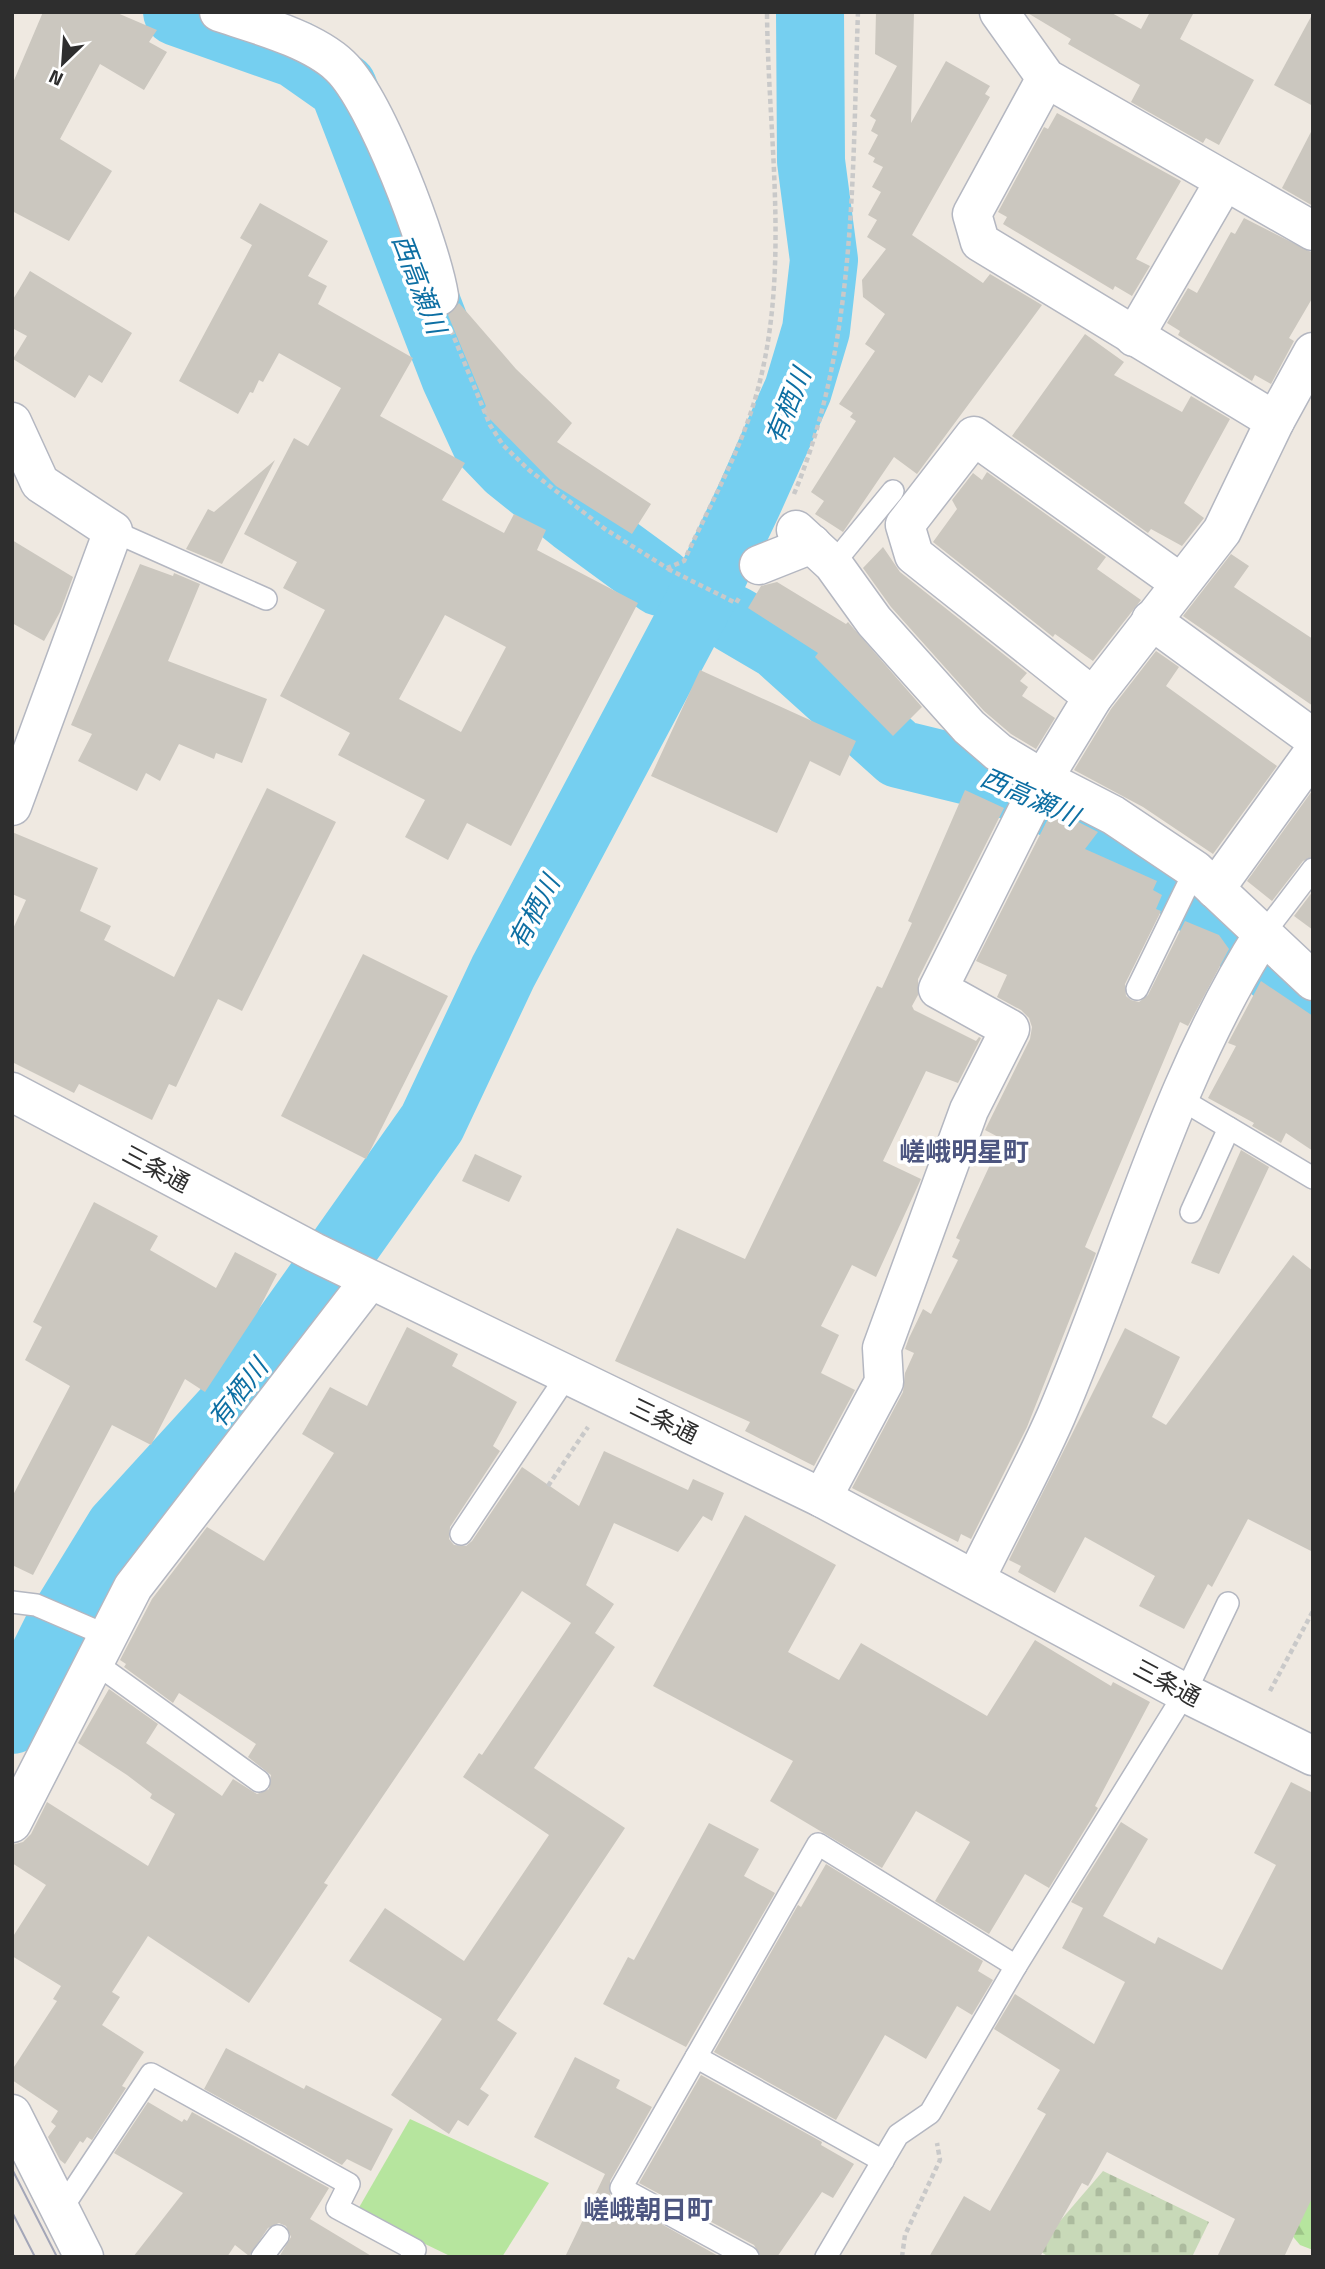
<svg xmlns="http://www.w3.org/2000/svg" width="1325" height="2269" font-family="'Titillium Web','Noto Sans JP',sans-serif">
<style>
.forest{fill:url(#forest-firs)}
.cemetery{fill:url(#cemetery-stones)}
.park{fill:#b6e59e}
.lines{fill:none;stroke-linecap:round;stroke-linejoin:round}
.river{stroke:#75cff0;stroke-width:68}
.building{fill:#cbc7bf;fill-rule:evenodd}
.service-casing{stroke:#b4b7c1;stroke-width:24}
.minor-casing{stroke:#b4b7c1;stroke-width:41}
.secondary-casing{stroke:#b4b7c1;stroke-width:41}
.path{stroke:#c9c9c9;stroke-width:4.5;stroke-dasharray:5 3.5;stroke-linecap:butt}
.service{stroke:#fff;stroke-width:21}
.minor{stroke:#fff;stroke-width:38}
.secondary{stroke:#fff;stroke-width:38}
.tram{stroke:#a3a6b8;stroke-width:2}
.labels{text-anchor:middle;stroke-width:7;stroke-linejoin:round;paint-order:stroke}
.street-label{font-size:24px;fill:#2e2e2e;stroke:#fff}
.water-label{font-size:26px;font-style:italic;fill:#0d6fa3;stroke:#fff}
.neighbourhood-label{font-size:26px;font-weight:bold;fill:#4d5680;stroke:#fff}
</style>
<defs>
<pattern id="forest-firs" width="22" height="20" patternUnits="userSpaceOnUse" patternTransform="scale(1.75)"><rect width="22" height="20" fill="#b6e59e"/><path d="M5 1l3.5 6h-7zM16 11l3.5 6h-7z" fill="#9dc588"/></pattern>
<pattern id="cemetery-stones" width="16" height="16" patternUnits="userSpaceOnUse" patternTransform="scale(1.75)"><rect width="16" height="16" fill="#c8d9b8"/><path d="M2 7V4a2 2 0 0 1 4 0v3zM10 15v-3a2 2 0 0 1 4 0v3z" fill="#acbb9e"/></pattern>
</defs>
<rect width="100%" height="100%" fill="#efe9e1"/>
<polygon class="forest" points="1313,2182 1313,2250 1300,2245 1253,2189"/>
<polygon class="cemetery" points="1103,2171 1209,2222 1192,2257 1049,2257 1036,2249"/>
<polygon class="park" points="410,2119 549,2183 502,2257 452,2257 357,2211"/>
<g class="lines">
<g class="river">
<polyline points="177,12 296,54 343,87 455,377 485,442 509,467 574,519 660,582"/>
<polyline points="733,619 779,646 899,754 985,775 1054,804 1150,859 1313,1003"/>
<polyline points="12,1720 57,1630 119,1529 234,1403 432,1123 503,972 710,582 748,502 798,390 816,330 824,260 811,161 810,12"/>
</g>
</g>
<g class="building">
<polygon points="43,12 115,12 157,30 149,42 167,52 144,90 100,64 60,139 112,171 69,241 12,211 12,85"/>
<polygon points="876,12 914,12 911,123 946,61 990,86 985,94 990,97 912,235 983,283 990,274 1042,305 917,474 894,457 843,532 815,514 824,501 811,492 856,421 850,417 853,413 839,404 875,351 865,344 885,314 863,297 862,280 886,249 867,237 877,220 868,215 881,192 872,187 883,167 873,162 875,158 868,154 878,135 871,131 876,120 870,116 897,66 875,54"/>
<polygon points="1026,12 1110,12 1141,29 1150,12 1194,12 1180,39 1254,80 1219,145 1206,138 1203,143 1131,102 1140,85 1068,44 1071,39"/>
<polygon points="1313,13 1313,106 1274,85"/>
<polygon points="1057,113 1181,181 1136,259 1150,266 1132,296 1115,286 1113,290 1003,224 1007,217 998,212 1044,127 1048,129"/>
<polygon points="1313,128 1313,206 1282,188"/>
<path d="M260,203L328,241L308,276L327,286L318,304L413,358L380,416L465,463L442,500L504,533L514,514L546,530L537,550L638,603L511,846L467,823L448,860L405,837L425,800L338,755L350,733L280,696L325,610L283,588L297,562L244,534L294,438L308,446L341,388L279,353L263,382L259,380L253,393L250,392L238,414L179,381L252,245L240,238ZM445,615L506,647L461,732L399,699Z"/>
<polygon points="1244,218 1313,253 1313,297 1289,338 1294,341 1271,384 1255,375 1252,381 1178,335 1180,331 1167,323 1188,288 1197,293 1231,232 1235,234"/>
<polygon points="30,271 132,333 102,383 89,375 75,398 13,359 27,336 12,328 12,301"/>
<polygon points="459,303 516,369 572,423 557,442 651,504 632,534 556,486 482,411 486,406 448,315"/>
<polygon points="1085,334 1124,362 1114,375 1182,412 1191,396 1230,419 1184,503 1204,518 1182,546 1151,529 1148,533 1012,436"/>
<polygon points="275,460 222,564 186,549 208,509 214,512"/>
<polygon points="987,472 1106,557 1097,569 1141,600 1093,661 1055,634 1053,637 933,542 957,509 952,500 973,473 982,480"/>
<polygon points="12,540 73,577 60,612 44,641 12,623"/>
<polygon points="883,547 900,572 1027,673 1020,681 1028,687 1022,696 1055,718 1036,749 1011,734 984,711 891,607 863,568"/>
<polygon points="1231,554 1249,566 1234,587 1313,639 1313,706 1183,616"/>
<polygon points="140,564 173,576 174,573 200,584 168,661 267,699 242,763 216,753 214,759 179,744 160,781 146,773 137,791 78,761 92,734 71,725"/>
<polygon points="777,582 846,624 848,622 922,707 893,736 815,657 818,653 748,608 761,586"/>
<polygon points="1156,651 1179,667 1166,686 1277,766 1213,854 1143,807 1074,770 1111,709"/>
<polygon points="700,670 856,741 840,776 810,761 777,833 651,776"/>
<polygon points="267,788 336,822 242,1011 218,999 176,1087 169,1084 152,1120 79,1084 74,1093 12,1062 12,931 26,900 12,894 12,832 98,868 80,911 111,926 104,940 174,977"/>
<polygon points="965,790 1004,808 918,979 918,995 912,1006 914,1010 976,1041 979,1037 981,1038 958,1083 926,1071 883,1161 921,1179 876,1277 852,1265 821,1326 839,1335 821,1373 855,1390 814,1466 745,1431 750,1422 615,1361 677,1228 745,1259 877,986 882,988 912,923 908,921"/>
<polygon points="1312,791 1313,856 1303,861 1272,901 1247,881"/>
<polygon points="1053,809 1098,832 1085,849 1157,881 1153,890 1162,895 1156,909 1161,911 1125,984 1126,996 1131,1000 1139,1002 1148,995 1185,921 1219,935 1229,949 1188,1026 1180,1022 1085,1247 1096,1253 1027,1427 971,1539 961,1534 958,1542 852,1488 903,1392 905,1373 914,1353 905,1349 909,1338 923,1309 931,1314 958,1260 952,1257 960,1240 956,1238 1002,1139 985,1130 1030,1039 1032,1027 1029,1018 1021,1010 997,997 1007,975 976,961"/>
<polygon points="1313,891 1313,930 1294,916"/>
<polygon points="363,954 448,996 366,1159 281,1116"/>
<polygon points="1261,981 1313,1016 1313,1151 1286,1133 1281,1143 1252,1126 1254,1123 1208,1098 1236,1046 1228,1043"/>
<polygon points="1241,1150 1269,1167 1219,1274 1191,1263"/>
<polygon points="475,1154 522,1176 509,1202 462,1181"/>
<polygon points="94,1202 158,1236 150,1250 216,1288 235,1252 277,1274 257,1313 205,1392 185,1379 151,1445 112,1425 33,1575 12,1565 12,1497 70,1386 25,1360 42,1327 33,1322"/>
<polygon points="1293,1255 1313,1271 1313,1552 1248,1519 1212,1587 1208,1584 1184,1629 1139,1606 1155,1576 1085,1537 1055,1593 1018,1572 1021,1566 1009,1560 1125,1328 1180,1357 1152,1417 1166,1425"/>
<polygon points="407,1327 458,1354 452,1366 517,1402 493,1446 500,1451 450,1527 449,1539 454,1545 466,1546 472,1541 522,1467 579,1506 604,1451 688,1490 693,1479 724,1493 712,1521 703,1516 678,1552 614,1523 586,1585 614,1604 595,1633 615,1647 534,1768 625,1828 497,2020 517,2033 480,2089 489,2095 468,2126 458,2120 449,2134 391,2095 442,2019 349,1961 385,1908 464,1961 549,1835 463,1777 479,1753 482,1755 571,1623 522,1591 324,1883 328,1885 249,2003 148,1936 112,1992 120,1997 102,2025 144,2052 122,2086 126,2088 92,2140 87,2137 83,2143 80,2141 65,2164 60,2160 48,2137 56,2126 51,2122 58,2111 12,2080 12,2070 57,2001 53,1999 61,1986 12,1956 12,1938 46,1885 12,1863 12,1845 23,1842 31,1834 47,1802 148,1866 175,1814 150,1798 152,1794 127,1775 78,1743 109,1689 158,1724 146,1743 222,1796 233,1779 257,1794 269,1789 271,1775 248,1757 256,1744 179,1693 173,1703 124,1667 126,1664 120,1660 152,1599 207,1527 264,1561 334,1453 302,1434 330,1387 367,1406"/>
<polygon points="745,1515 836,1565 788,1652 839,1680 861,1643 987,1716 1035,1640 1111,1686 1113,1682 1150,1702 1095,1806 1098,1808 1049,1888 1025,1874 989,1934 935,1901 970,1842 916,1811 882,1868 770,1801 793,1761 653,1686"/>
<polygon points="1291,1782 1313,1793 1313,2196 1284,2257 1217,2257 1235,2219 1107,2152 1088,2186 1082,2183 1040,2257 929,2257 964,2196 990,2211 1046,2114 1037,2109 1060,2070 994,2029 1015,1994 1094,2044 1125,1982 1062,1948 1083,1908 1071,1902 1121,1822 1148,1839 1103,1916 1155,1944 1158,1937 1222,1970 1276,1865 1254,1853"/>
<polygon points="709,1823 759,1849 744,1876 775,1893 686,2047 603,2004 628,1957 634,1960"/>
<polygon points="826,1864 983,1961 978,1971 993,1980 972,2015 957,2006 926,2059 885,2035 836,2120 714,2052 798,1905 801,1907"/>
<polygon points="226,2048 304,2089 306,2085 393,2129 371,2171 347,2159 342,2165 204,2089"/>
<polygon points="575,2057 620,2080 616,2088 652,2107 610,2181 610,2195 720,2257 565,2257 605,2174 534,2137"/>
<polygon points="701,2075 822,2142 821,2145 854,2164 833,2198 822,2192 777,2257 761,2257 754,2245 639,2183"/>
<polygon points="148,2102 182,2122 184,2119 187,2121 192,2112 329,2188 310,2219 373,2257 279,2257 291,2237 286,2226 279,2223 268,2228 249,2256 235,2245 227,2257 133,2257 183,2193 114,2153"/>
</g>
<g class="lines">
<g class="service-casing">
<g id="service">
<polyline points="113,531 266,599"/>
<polyline points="833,564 893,491"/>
<polyline points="1264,933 1313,869"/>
<polyline points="1137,989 1195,870"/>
<polyline points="1179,1098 1313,1178"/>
<polyline points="1191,1212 1229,1128"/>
<polyline points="461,1534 568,1374"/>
<polyline points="12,1602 36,1605 108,1636"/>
<polyline points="94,1662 259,1781"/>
<polyline points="696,2057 883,2161"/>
<polyline points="60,2211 151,2074 349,2184 337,2208 415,2250 411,2257"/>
<polyline points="262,2257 278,2236"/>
<polyline points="748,2257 621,2188 818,1844 1016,1966"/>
<polyline points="826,2257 898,2135 930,2113 1016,1966 1185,1693 1228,1603"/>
</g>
</g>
<g class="minor-casing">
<g id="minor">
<path d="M219,12C255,24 312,39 340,66C376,100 431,246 439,296"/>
<polyline points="999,12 1046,78 1313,231"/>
<polyline points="1046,78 972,214 980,242 1275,421"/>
<polyline points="1134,337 1224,182"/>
<polyline points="12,422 40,483 113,531 12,806"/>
<polyline points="796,530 833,564 874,621 969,727 998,752 1043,779 1113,815 1195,870 1313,981"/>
<polyline points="759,565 812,544"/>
<polyline points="1151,620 1313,738"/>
<polyline points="1093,697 914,555 905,525 974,436 1179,582"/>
<polyline points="1215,889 1313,753"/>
<polyline points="822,1498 884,1382 882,1348 969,1110 1010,1029 938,989 1043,779 1093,697 1222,531 1275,421 1313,352"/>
<path d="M976,1578C1002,1524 1032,1471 1056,1416C1125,1255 1169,1081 1264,933"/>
<polyline points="12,1823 133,1587 370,1280"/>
<polyline points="12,2114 84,2257"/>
</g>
</g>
<g class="secondary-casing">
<polyline id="secondary" points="12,1092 314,1252 822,1498 1185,1693 1313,1756"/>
</g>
<g class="path">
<path d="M451,330L490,425L503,445L529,470L605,529L667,568L684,561C706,513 733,465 750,415C794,286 768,145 767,12"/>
<path d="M794,494C857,343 852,173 858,12"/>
<polyline points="668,569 736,603 739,598"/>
<polyline points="548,1486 588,1427"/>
<polyline points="1270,1691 1313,1611"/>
<polyline points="902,2257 905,2235 940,2160 937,2143"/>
</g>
<use href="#service" class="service"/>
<use href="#minor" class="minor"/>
<use href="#secondary" class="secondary"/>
<g class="tram">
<polyline points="12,2169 57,2257"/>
<polyline points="12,2212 35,2257"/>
</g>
</g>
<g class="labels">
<g class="street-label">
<text transform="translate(156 1169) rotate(28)" y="8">三条通</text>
<text transform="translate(664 1421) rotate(26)" y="8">三条通</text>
<text transform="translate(1167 1683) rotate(28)" y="8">三条通</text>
</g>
<g class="water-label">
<text transform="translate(419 284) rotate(69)" y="9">西高瀬川</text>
<text transform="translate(788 406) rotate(-68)" y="9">有栖川</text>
<text transform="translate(1030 797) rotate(24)" y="9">西高瀬川</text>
<text transform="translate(534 912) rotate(-62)" y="9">有栖川</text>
<text transform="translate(238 1393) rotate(-52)" y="9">有栖川</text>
</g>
<g class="neighbourhood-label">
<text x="964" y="1161">嵯峨明星町</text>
<text x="648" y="2219">嵯峨朝日町</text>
</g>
</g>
<rect width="1325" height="2269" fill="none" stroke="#2e2e2e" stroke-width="28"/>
<g transform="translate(63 63) rotate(205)" stroke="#ffffff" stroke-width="5" paint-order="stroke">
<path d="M0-5L12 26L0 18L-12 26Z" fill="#2e2e2e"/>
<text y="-10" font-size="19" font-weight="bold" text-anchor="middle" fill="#2e2e2e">N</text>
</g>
</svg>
